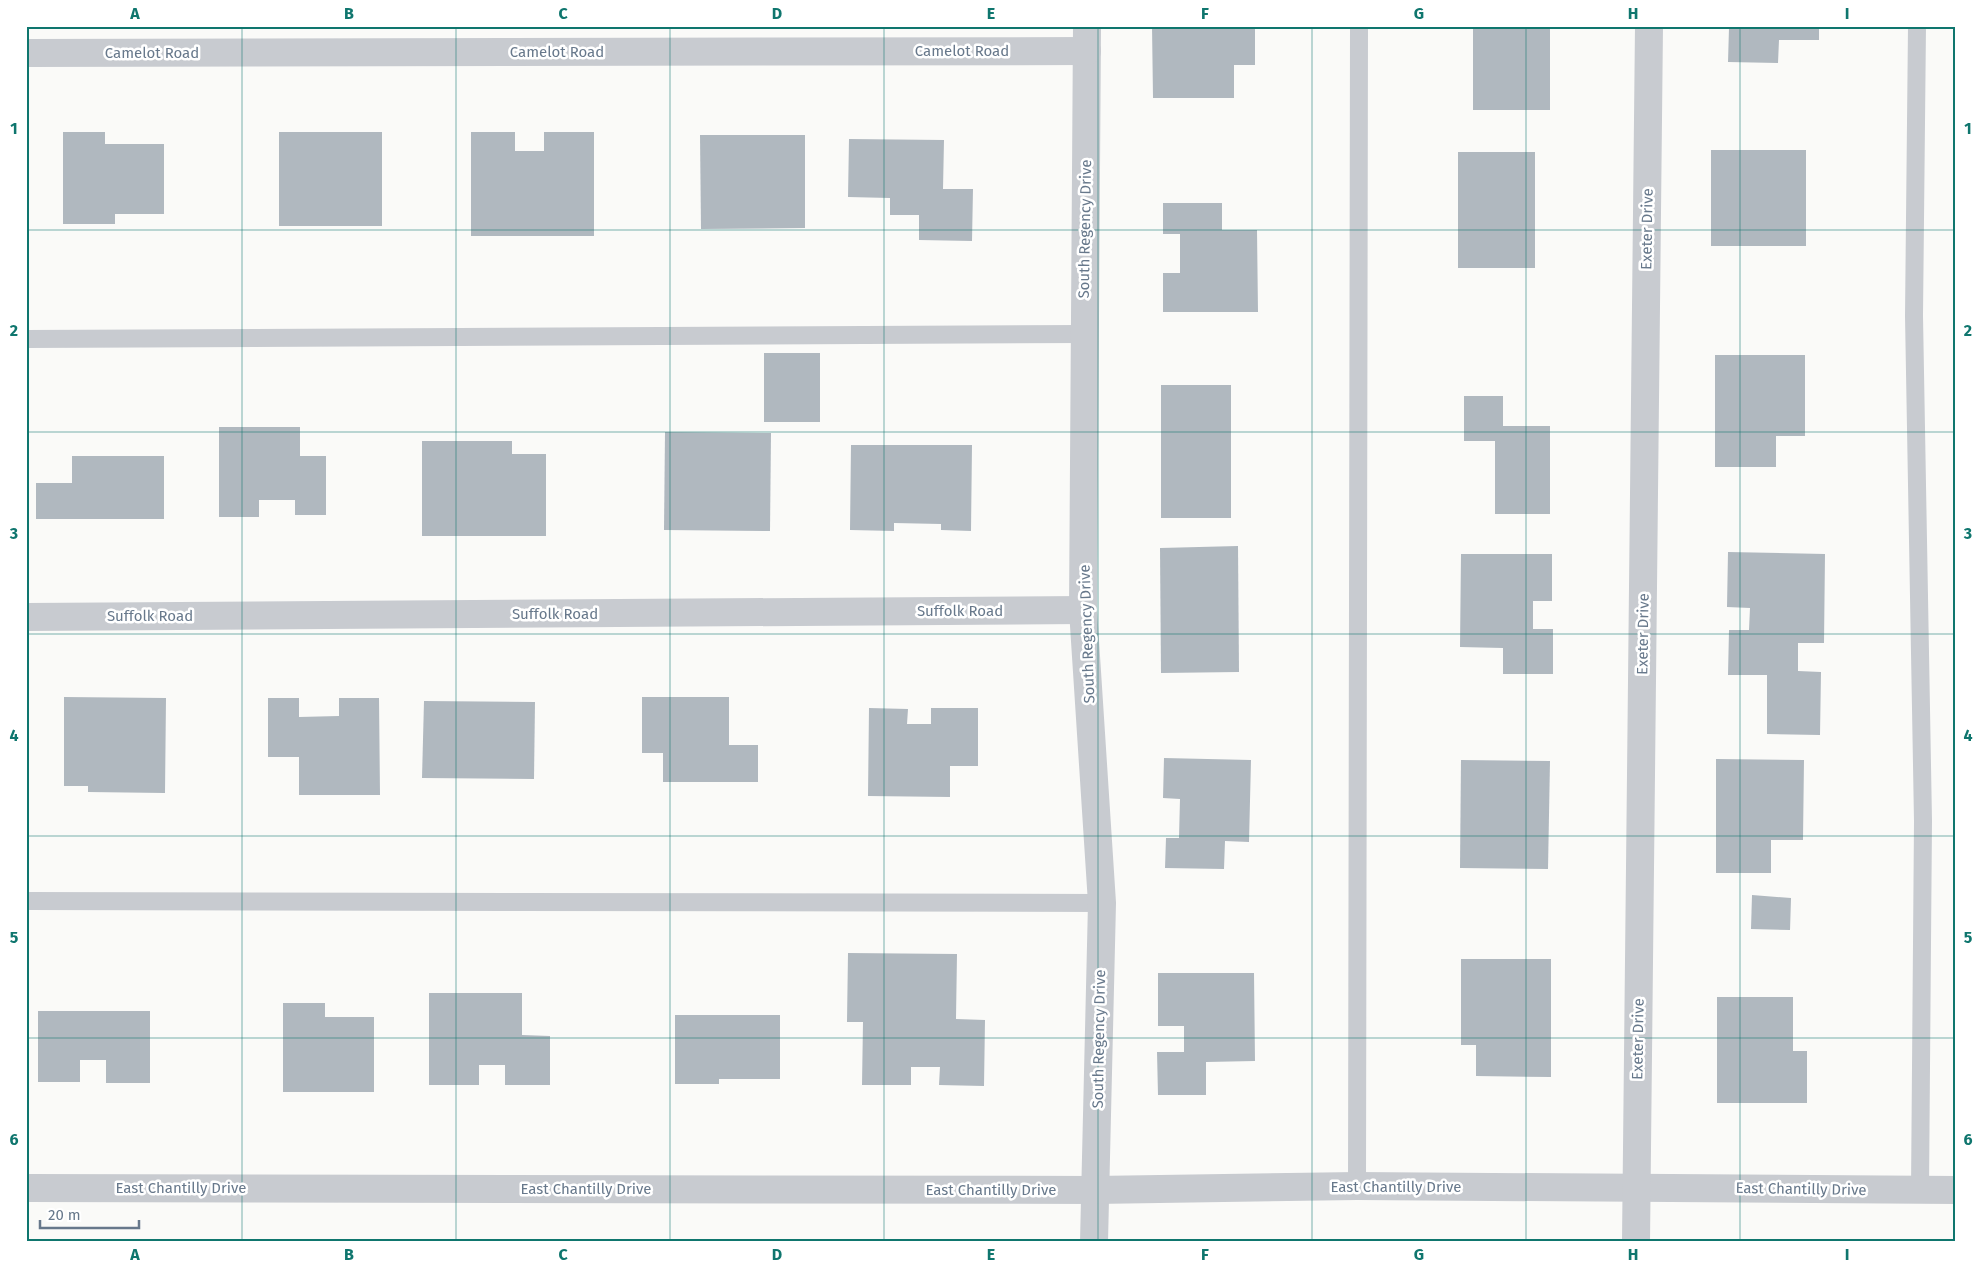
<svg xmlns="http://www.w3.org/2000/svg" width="1982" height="1268" font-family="'Fira Sans',sans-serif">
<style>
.building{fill:#b0b8bf}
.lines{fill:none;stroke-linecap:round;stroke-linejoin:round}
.service{stroke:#c8cbd0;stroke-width:18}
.minor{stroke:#c8cbd0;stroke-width:28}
.grid{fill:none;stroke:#0f766e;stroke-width:1;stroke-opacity:0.55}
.labels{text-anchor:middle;stroke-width:5;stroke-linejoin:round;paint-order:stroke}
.street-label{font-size:15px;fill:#67788b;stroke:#fff}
.neatline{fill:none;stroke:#0f766e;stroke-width:2}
.grid-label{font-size:16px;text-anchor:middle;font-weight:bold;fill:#0f766e}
</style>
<rect width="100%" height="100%" fill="#fafaf8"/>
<g class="building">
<polygon points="1152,26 1255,26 1255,65 1234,65 1234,98 1153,98"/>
<rect x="1473" y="26" width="77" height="84"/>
<polygon points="1750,26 1819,26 1819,40 1779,40 1778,63 1728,62 1729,28 1750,28"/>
<polygon points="63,132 105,132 105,144 164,144 164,214 115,214 115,224 63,224"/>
<rect x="279" y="132" width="103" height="94"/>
<polygon points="471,132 515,132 515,151 544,151 544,132 594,132 594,236 471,236"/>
<polygon points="700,135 805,135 805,228 701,229"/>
<polygon points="849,139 944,140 943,189 973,189 972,241 919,240 919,215 890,215 890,198 848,197"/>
<rect x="1711" y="150" width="95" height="96"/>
<rect x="1458" y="152" width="77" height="116"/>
<polygon points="1163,203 1222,203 1222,230 1257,230 1258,312 1163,312 1163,273 1180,273 1180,234 1163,234"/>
<rect x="764" y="353" width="56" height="69"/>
<polygon points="1715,355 1805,355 1805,436 1776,436 1776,467 1715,467"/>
<rect x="1161" y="385" width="70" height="133"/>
<polygon points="1464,396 1503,396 1503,426 1550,426 1550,514 1495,514 1495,441 1464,441"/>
<polygon points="219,427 300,427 300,456 326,456 326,515 295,515 295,500 259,500 259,517 219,517"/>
<polygon points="665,432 771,433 770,531 664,530"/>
<polygon points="422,441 512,441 512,454 546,454 546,536 422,536"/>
<polygon points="851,445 972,445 971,531 941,530 941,524 894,523 894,531 850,530"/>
<polygon points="72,456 164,456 164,519 36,519 36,483 72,483"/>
<polygon points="1238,546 1239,672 1161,673 1160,548"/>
<polygon points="1728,552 1825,554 1824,643 1798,643 1798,671 1821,672 1820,735 1767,734 1767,675 1728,675 1729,630 1749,630 1750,608 1727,607"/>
<polygon points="1461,554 1552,554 1552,601 1533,601 1533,629 1553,629 1553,674 1503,674 1503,648 1460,647"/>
<polygon points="64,697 166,698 165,793 88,792 88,786 64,786"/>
<polygon points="642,697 729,697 729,745 758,745 758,782 663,782 663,753 642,753"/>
<polygon points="268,698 299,698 299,717 339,716 339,698 379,698 380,795 299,795 299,757 268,757"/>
<polygon points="424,701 535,702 534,779 422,778"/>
<polygon points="869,708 908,709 907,724 931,724 931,708 978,708 978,766 950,766 950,797 868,796"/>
<polygon points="1164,758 1251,760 1249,842 1225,841 1224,869 1165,868 1166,838 1179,838 1180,799 1163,798"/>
<polygon points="1716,759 1804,760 1803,840 1771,840 1771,873 1716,873"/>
<polygon points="1461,760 1550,761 1548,869 1460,868"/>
<polygon points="1752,895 1791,898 1790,930 1751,929"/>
<polygon points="848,953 957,954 956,1019 985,1020 984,1086 939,1085 940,1067 911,1067 911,1085 862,1085 863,1022 847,1022"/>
<polygon points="1461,959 1551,959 1551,1077 1476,1076 1476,1045 1461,1045"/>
<polygon points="1158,973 1254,973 1255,1061 1206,1062 1206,1095 1158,1095 1157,1052 1184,1052 1184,1026 1158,1026"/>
<polygon points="429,993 522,993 522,1035 550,1036 550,1085 505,1085 505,1065 479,1065 479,1085 429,1085"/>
<polygon points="1717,997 1793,997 1793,1051 1807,1051 1807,1103 1717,1103"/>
<polygon points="283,1003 325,1003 325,1017 374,1017 374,1092 283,1092"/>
<polygon points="38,1011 150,1011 150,1083 106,1083 106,1060 80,1060 80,1082 38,1082"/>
<polygon points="675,1015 780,1015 780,1079 719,1079 719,1084 675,1084"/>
</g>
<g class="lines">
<g class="service">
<polyline points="1917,26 1914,316 1923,821 1920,1190"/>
<polyline points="26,339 1084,334"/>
<polyline points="26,901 1102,903"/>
<polyline points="1357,1186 1359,26"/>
</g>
<g class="minor">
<polyline points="1087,26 1083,610 1102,903 1094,1242"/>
<polyline points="26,53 1087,51"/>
<polyline points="26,617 1083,610"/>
<polyline points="26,1188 1095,1190 1357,1186 1956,1190"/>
<polyline points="1636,1242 1649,26"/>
</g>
</g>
<path class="grid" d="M242,26V1242M456,26V1242M670,26V1242M884,26V1242M1098,26V1242M1312,26V1242M1526,26V1242M1740,26V1242M26,230H1956M26,432H1956M26,634H1956M26,836H1956M26,1038H1956"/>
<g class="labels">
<g class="street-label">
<text x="962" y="56">Camelot Road</text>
<text x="557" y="57">Camelot Road</text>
<text x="152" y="58">Camelot Road</text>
<text transform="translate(1085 229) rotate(-89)" y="5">South Regency Drive</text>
<text transform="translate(1647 229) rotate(-89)" y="5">Exeter Drive</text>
<text x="960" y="616">Suffolk Road</text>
<text x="555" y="619">Suffolk Road</text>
<text x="150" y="621">Suffolk Road</text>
<text transform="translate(1087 634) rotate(-92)" y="5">South Regency Drive</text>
<text transform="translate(1643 634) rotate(-89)" y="5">Exeter Drive</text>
<text transform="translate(1099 1039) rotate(-89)" y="5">South Regency Drive</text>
<text transform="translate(1638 1039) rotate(-89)" y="5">Exeter Drive</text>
<text x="1396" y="1192">East Chantilly Drive</text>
<text x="181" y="1193">East Chantilly Drive</text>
<text x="586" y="1194">East Chantilly Drive</text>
<text transform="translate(1801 1189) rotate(1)" y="5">East Chantilly Drive</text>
<text x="991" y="1195">East Chantilly Drive</text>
</g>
</g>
<rect width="1982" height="1268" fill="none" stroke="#ffffff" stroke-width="55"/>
<path d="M40 1220v8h99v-8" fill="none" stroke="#67788b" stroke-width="2.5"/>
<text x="48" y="1220" font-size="15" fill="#67788b" stroke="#ffffff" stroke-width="4" paint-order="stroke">20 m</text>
<rect x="28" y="28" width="1926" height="1212" class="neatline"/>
<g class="grid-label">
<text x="135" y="19">A</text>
<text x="349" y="19">B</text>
<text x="563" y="19">C</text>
<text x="777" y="19">D</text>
<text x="991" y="19">E</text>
<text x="1205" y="19">F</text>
<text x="1419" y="19">G</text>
<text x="1633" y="19">H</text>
<text x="1847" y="19">I</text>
<text x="14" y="134">1</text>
<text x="1968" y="134">1</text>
<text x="14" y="336">2</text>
<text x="1968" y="336">2</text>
<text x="14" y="539">3</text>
<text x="1968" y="539">3</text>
<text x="14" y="741">4</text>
<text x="1968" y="741">4</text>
<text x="14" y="943">5</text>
<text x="1968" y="943">5</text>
<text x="14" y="1145">6</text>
<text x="1968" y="1145">6</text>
<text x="135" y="1260">A</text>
<text x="349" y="1260">B</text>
<text x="563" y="1260">C</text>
<text x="777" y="1260">D</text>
<text x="991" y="1260">E</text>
<text x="1205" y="1260">F</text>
<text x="1419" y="1260">G</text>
<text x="1633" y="1260">H</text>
<text x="1847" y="1260">I</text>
</g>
</svg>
